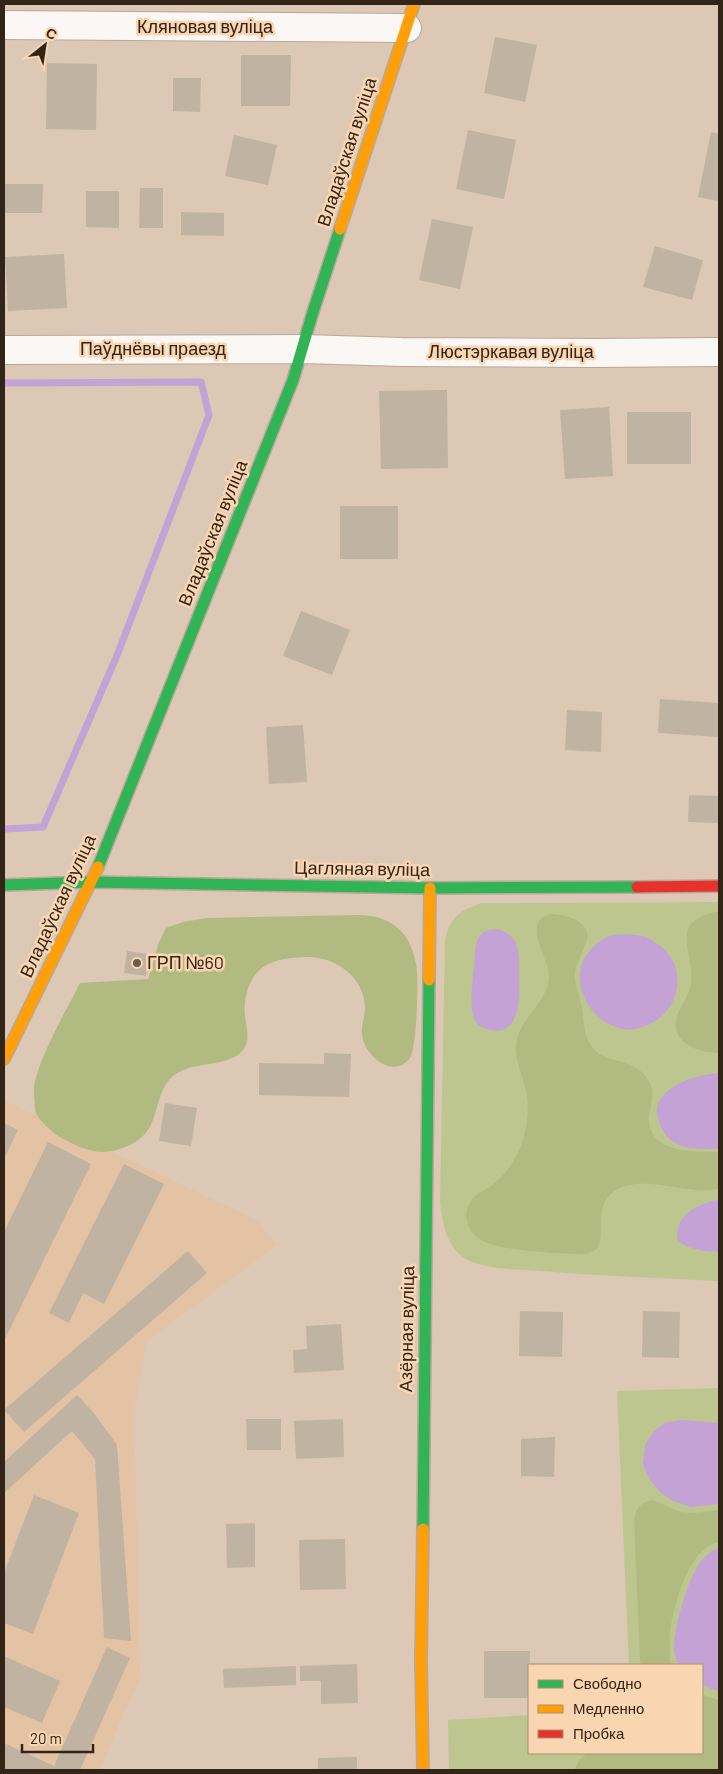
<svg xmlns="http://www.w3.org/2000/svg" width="723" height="1774" font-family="Barlow,sans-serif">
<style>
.built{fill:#e3c3a4}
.green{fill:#bdc68f}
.forest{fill:#b1ba80}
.water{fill:#c4a2d5}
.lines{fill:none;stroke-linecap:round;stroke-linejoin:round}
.stream{stroke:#c4a2d5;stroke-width:7}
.building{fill:#c0b3a1}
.street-casing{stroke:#b9a899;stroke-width:30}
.fast-casing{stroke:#b9a899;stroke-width:14}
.slow-casing{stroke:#b9a899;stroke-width:14}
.jam-casing{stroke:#b9a899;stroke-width:14}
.street{stroke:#faf7f4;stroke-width:28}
.fast{stroke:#30b455;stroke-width:11}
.slow{stroke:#ff9f0a;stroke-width:11}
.jam{stroke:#e5322d;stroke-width:11}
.poi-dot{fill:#6e5d4e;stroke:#f9d5b1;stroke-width:2}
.labels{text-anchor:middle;stroke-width:5;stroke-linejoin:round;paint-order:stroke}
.street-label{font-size:18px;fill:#322417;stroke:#f9d5b1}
.poi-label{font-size:18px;fill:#322417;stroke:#f9d5b1;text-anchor:start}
</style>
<rect width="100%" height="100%" fill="#dcc8b4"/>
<polygon class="built" points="5,1101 256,1220 277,1245 146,1342 134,1411 140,1677 99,1770 4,1770"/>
<g class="green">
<path d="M719,902V1281C660,1278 600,1276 541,1271C519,1269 480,1270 463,1257C445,1243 443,1223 440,1203L445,941C449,918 460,910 482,903Z"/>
<polygon points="719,1388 719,1770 449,1770 448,1720 529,1715 529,1753 702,1753 702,1665 629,1665 617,1391"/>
</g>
<g class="forest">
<path d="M719,911V1053C699,1053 669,1043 677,1016C681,1005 689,996 691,984C695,948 666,923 719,911Z"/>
<path d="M551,914C560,914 568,916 576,920C601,934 577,953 575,973C574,985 580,996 582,1007C584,1019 583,1033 590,1044C601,1065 632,1056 647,1078C657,1091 650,1104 649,1118C648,1154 695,1152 719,1152V1189C712,1190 704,1191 696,1190C668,1188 620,1171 604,1204C598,1217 604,1241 597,1248C595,1251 590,1252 587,1254C563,1254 506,1251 485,1242C469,1235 461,1218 470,1202C475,1193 489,1189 497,1181C520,1161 531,1126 527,1095C524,1077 512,1057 517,1039C523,1015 548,1002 549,976C549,957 520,921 551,914Z"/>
<path d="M361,915C377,916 389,919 401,931C409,939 414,953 416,964C419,976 417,1048 410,1058C408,1061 403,1065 400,1066C382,1071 364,1051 362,1035C361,1025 365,1017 365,1008C365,977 335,956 306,957C291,958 277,958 263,967C249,977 243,999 245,1016C246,1026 250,1038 245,1047C235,1066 200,1062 183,1070C159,1081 161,1101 152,1122C145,1142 120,1152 100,1152C85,1151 71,1143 58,1136C53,1133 38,1119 36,1113C34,1108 35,1101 34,1095C31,1070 68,1008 80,983L148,979L159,942L166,928L183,922L207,918Z"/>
<path d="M651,1500C661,1502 669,1508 678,1511C691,1515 706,1511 719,1510V1542C688,1548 673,1607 670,1634C669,1644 670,1655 670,1665H641L640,1658L634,1521C636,1508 639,1504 651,1500Z"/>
<polygon points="702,1695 719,1700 719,1770 574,1770 580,1759 588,1753 702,1753"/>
</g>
<g class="water">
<path d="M498,929C505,932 512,935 516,943C520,953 519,966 519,977C520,999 520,1042 484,1028C476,1025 473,1019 472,1010C470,992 474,971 475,952C477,936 481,930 498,929Z"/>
<path d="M628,934C632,935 638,935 643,936C646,937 650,939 653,941C688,960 685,1008 648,1025C641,1028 631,1031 623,1029C587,1022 564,975 593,947C599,942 605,937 612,935C617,934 623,935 628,934Z"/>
<path d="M719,1073V1149C705,1149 686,1150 674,1142C666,1138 661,1129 659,1121C648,1088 695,1075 719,1073Z"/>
<path d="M719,1199V1252C704,1251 690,1250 678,1241C673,1214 698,1205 719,1199Z"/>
<polygon points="682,1420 719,1423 719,1504 691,1507 673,1501 660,1492 649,1479 643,1464 645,1445 653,1432 664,1423"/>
<path d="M719,1548V1691L711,1689L702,1684V1665H679C677,1660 673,1653 674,1647C674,1627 689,1573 703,1559C707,1554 713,1550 719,1548Z"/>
</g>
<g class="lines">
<polyline class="stream" points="4,383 201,382 209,415 118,653 43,827 4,829"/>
</g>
<g class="building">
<polygon points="495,37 537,45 525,102 484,93"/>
<polygon points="241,55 291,55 290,106 241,106"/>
<polygon points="47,63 97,64 96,130 46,129"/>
<polygon points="173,78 201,78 200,112 173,111"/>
<polygon points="468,130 516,140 504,199 456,189"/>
<polygon points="711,132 719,134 719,201 698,197"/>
<polygon points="234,135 277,145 268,185 225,176"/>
<polygon points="4,184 43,184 42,213 4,213"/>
<polygon points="140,188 163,188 163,228 139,228"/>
<polygon points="86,191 119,191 119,228 86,227"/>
<polygon points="181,212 224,213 224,236 181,235"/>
<polygon points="432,219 473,227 460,289 419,280"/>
<polygon points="655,246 703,260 692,300 643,287"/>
<polygon points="64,254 67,308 8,311 5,257"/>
<polygon points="447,390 448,468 381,469 379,391"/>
<polygon points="609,407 613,476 565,479 560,410"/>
<rect x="627" y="412" width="64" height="52"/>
<rect x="340" y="506" width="58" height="53"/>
<polygon points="301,611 350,630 332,675 283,656"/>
<polygon points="660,699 719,703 719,737 658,733"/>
<polygon points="567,710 602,712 601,752 565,750"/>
<polygon points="303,725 307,782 269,784 266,727"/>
<polygon points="689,795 719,796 719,823 688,822"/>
<polygon points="127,951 149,954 146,976 124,973"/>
<polygon points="324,1053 351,1054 349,1097 259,1095 259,1063 324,1064"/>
<polygon points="165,1103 197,1108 191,1146 159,1141"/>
<polygon points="4,1123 18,1130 4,1159"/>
<polygon points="48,1142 91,1164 4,1341 4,1232"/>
<polygon points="124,1164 164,1184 104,1304 83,1293 69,1323 49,1313"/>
<polygon points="188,1251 207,1273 24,1432 4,1410"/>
<polygon points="520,1311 563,1312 562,1357 519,1356"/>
<polygon points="643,1311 680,1312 679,1358 642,1357"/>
<polygon points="341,1324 344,1370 294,1373 293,1350 307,1349 306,1326"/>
<polygon points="77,1395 93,1412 117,1445 131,1641 104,1638 95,1459 72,1431 4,1493 4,1462"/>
<polygon points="246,1419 281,1419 281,1450 247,1450"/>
<polygon points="343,1419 344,1457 296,1459 294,1421"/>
<polygon points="555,1437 554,1477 521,1476 521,1439"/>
<polygon points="34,1495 79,1513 33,1634 4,1623 4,1573"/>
<polygon points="255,1523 255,1567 227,1568 226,1524"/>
<polygon points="345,1539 346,1589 300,1590 299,1540"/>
<polygon points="107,1647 130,1658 80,1770 4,1770 4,1743 54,1766"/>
<polygon points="484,1651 530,1651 529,1698 484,1698"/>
<polygon points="4,1656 60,1681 42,1723 4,1707"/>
<polygon points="357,1664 358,1703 321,1704 321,1681 300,1681 300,1666"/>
<polygon points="296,1666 296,1685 224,1688 223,1669"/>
<polygon points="357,1757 357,1770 318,1770 318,1758"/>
</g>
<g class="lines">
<g class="street-casing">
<g id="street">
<polyline points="4,25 407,28"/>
<polyline points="4,350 303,349 402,352 594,353 719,352"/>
</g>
</g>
<g class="fast-casing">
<g id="fast">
<polyline points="98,867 293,380 312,315 340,229"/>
<polyline points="4,885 91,882 430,888 637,887"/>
<polyline points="423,1529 429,980"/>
</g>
</g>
<g class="slow-casing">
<g id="slow">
<polyline points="340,229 414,4"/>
<polyline points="429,980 430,888"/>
<polyline points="4,1059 98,867"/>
<polyline points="423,1529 421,1660 423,1770"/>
</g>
</g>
<g class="jam-casing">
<polyline id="jam" points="637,887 719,886"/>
</g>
<use href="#street" class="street"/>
<use href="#fast" class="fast"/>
<use href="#slow" class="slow"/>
<use href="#jam" class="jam"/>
</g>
<circle class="poi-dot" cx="137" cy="963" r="5"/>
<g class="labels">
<g class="street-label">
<text x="205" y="33">Кляновая вуліца</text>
<text transform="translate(347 152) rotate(-72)" y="6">Владаўская вуліца</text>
<text x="153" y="355">Паўднёвы праезд</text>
<text x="511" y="358">Люстэркавая вуліца</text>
<text transform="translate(213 533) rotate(-68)" y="6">Владаўская вуліца</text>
<text transform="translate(362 869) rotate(1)" y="6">Цагляная вуліца</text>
<text transform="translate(58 906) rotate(-65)" y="6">Владаўская вуліца</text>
<text transform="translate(407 1329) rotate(-89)" y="6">Азёрная вуліца</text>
</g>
<g class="poi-label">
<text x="147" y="969">ГРП №60</text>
</g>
</g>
<rect width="723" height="1774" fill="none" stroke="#322417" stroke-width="10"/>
<rect x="528" y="1664" width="175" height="90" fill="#f9d5b1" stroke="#a98e73"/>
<rect x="538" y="1680" width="25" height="8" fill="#30b455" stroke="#a98e73"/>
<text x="573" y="1689" font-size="15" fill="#322417">Свободно</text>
<rect x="538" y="1705" width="25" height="8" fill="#ff9f0a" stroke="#a98e73"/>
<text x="573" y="1714" font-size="15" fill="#322417">Медленно</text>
<rect x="538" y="1730" width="25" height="8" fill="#e5322d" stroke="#a98e73"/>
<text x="573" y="1739" font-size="15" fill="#322417">Пробка</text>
<g transform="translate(45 45) rotate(30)" stroke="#f9d5b1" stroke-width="4" paint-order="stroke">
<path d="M0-4L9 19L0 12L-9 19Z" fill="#322417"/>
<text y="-8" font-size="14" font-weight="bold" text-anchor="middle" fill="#322417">С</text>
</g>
<path d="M22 1744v8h71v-8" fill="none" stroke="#322417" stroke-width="2.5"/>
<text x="30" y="1744" font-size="15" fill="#322417" stroke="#f9d5b1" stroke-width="4" paint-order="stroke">20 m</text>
</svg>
